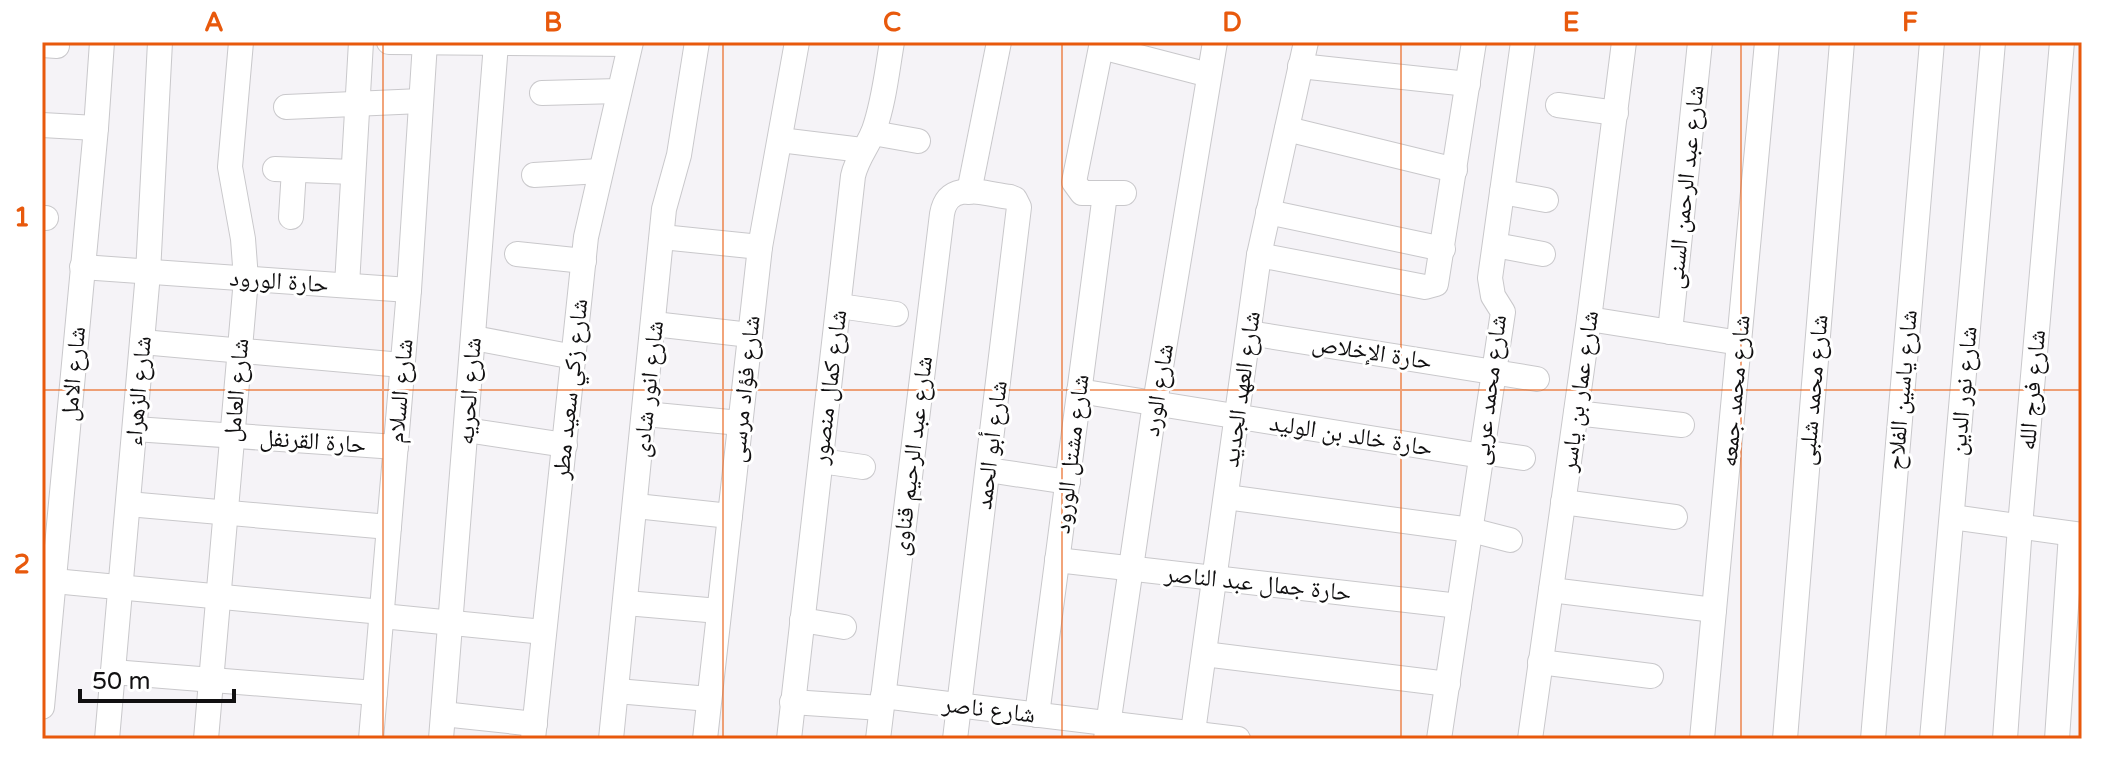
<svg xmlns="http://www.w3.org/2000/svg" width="2124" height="781" font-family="'Varela Round','Noto Naskh Arabic',sans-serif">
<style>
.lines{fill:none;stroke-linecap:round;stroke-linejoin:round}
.minor-casing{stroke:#c9c8cb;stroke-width:26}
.minor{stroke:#fff;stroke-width:24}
.grid{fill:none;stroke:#e8590c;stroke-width:2;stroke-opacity:0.55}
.labels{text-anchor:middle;stroke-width:6;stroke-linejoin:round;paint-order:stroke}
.street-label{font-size:24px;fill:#111011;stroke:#fff}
.neatline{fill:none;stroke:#e8590c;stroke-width:3}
.grid-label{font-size:26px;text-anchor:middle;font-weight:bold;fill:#e8590c}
</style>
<rect width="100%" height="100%" fill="#f5f3f7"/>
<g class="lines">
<g class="minor-casing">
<g id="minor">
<polyline points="389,42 630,44"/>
<polyline points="1102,42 1074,182 1082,193 1124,193"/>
<polyline points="42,45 57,46"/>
<polyline points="1101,47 1209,75"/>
<polyline points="1300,66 1468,84"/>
<polyline points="542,93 619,91"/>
<polyline points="1558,105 1616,113"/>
<polyline points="286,107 421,101"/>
<polyline points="42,125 96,128"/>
<polyline points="1287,129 1455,170"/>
<polyline points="873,133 918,141"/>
<polyline points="780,140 862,150"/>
<polyline points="275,169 353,172"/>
<polyline points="534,175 600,171"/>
<polyline points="969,192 999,42"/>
<polyline points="1502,192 1546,200"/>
<polyline points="1268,212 1443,249"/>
<polyline points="291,217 294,170"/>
<polyline points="42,218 46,218"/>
<polyline points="662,237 760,247"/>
<polyline points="1495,245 1543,254"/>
<polyline points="517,254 584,261"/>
<polyline points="1259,255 1425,287 1436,284 1474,42"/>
<polyline points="82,267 409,290"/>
<polyline points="347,285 361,42"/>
<polyline points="839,306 896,314"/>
<polyline points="1589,319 1740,343"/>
<polyline points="654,324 750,335"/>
<polyline points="1670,332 1700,42"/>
<polyline points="1249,333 1537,379"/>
<polyline points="474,338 574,357"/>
<polyline points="142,342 402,365"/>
<polyline points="1079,391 1482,456"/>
<polyline points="1576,413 1682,425"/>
<polyline points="645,414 740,423"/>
<polyline points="135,429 396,447"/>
<polyline points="466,430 565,445"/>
<polyline points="1482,452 1523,458"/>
<polyline points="821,461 863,467"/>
<polyline points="988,470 1068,482"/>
<polyline points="1226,497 1471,530 1510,540"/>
<polyline points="1563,502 1675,517"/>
<polyline points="128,504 389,527"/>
<polyline points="636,506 730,516"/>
<polyline points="1952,517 2082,535"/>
<polyline points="1057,560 1459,606"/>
<polyline points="54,581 382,612"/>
<polyline points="1551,590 1714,610"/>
<polyline points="626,603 719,611"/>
<polyline points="382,616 544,632"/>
<polyline points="802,620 844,627"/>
<polyline points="1204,654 1448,684"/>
<polyline points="1540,662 1651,676"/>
<polyline points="113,672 375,693"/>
<polyline points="617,691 709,699"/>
<polyline points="883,696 1238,739"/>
<polyline points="792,702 881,708"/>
<polyline points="42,707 96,128 102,42"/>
<polyline points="443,714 535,724"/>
<polyline points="1037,715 1105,194"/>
<polyline points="107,739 148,273 160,42"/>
<polyline points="206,739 246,279 243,239 230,167 241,42"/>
<polyline points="371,739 409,290 425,43"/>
<polyline points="441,739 496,44"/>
<polyline points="533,739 586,237 631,42"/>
<polyline points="611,739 664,209 679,155 697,42"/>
<polyline points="705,739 760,247 797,42"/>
<path d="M789,739L853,176C857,158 868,146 874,130C884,102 887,71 892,42"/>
<path d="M878,739L942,214C948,179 984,194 1010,197L1015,199L1019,207L955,739"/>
<polyline points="1106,739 1155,403 1215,42"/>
<polyline points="1192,739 1259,255 1306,42"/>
<polyline points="1439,739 1503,312 1493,296 1490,278 1523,42"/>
<polyline points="1530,739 1589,319 1624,42"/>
<polyline points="1702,739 1767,42"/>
<polyline points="1785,739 1842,42"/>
<polyline points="1873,739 1932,42"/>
<polyline points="1932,739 1993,42"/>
<polyline points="2005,739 2020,526 2062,42"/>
<polyline points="2057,739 2071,534"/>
</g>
</g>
<use href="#minor" class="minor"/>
</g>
<path class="grid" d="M383,42V739M723,42V739M1062,42V739M1401,42V739M1741,42V739M42,390H2082"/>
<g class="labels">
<g class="street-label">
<text transform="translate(1685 187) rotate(-84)" y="8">شارع عبد الرحمن السنى</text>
<text transform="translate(279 281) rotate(4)" y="8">حارة الورود</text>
<text transform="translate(1372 352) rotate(9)" y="8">حارة الإخلاص</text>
<text transform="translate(73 374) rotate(-85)" y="8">شارع الامل</text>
<text transform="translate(829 387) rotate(-83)" y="8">شارع كمال منصور</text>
<text transform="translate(570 389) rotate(-84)" y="8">شارع زكي سعيد مطر</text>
<text transform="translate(648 389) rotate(-84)" y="8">شارع انور شادى</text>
<text transform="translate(744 389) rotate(-84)" y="8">شارع فؤاد مرسى</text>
<text transform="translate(1241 389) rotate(-82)" y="8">شارع العهد الجديد</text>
<text transform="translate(236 390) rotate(-85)" y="8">شارع العامل</text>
<text transform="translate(1158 390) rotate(-81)" y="8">شارع الورد</text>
<text transform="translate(1489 390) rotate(-83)" y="8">شارع محمد عربى</text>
<text transform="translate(1813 390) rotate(-85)" y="8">شارع محمد شلبى</text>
<text transform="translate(1902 390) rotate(-85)" y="8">شارع ياسين الفلاح</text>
<text transform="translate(2032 390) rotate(-85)" y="8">شارع فرج الله</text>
<text transform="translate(138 391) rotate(-85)" y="8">شارع الزهراء</text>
<text transform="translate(400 391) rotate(-85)" y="8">شارع السلام</text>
<text transform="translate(469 391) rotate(-86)" y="8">شارع الحريه</text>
<text transform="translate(1579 391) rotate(-82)" y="8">شارع عمار بن ياسر</text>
<text transform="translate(1735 391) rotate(-85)" y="8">شارع محمد جمعه</text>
<text transform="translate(1963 391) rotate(-85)" y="8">شارع نور الدين</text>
<text transform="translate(1351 435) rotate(9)" y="8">حارة خالد بن الوليد</text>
<text transform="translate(313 441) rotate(4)" y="8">حارة القرنفل</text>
<text transform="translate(991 445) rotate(-83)" y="8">شارع أبو الحمد</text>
<text transform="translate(1071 454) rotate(-83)" y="8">شارع مشتل الورود</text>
<text transform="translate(912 456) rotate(-83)" y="8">شارع عبد الرحيم قناوى</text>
<text transform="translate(1258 583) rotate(6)" y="8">حارة جمال عبد الناصر</text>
<text transform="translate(989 709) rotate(7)" y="8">شارع ناصر</text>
</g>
</g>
<rect width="2124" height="781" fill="none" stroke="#ffffff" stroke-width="88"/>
<path d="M80 689v12h154v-12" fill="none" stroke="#111011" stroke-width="4"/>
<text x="92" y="689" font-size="24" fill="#111011" stroke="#ffffff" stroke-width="6" paint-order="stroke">50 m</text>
<rect x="44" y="44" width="2036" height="693" class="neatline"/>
<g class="grid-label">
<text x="214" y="31">A</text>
<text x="553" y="31">B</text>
<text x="892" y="31">C</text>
<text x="1232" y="31">D</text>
<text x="1571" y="31">E</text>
<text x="1910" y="31">F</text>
<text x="22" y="226">1</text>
<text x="22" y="573">2</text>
</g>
</svg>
